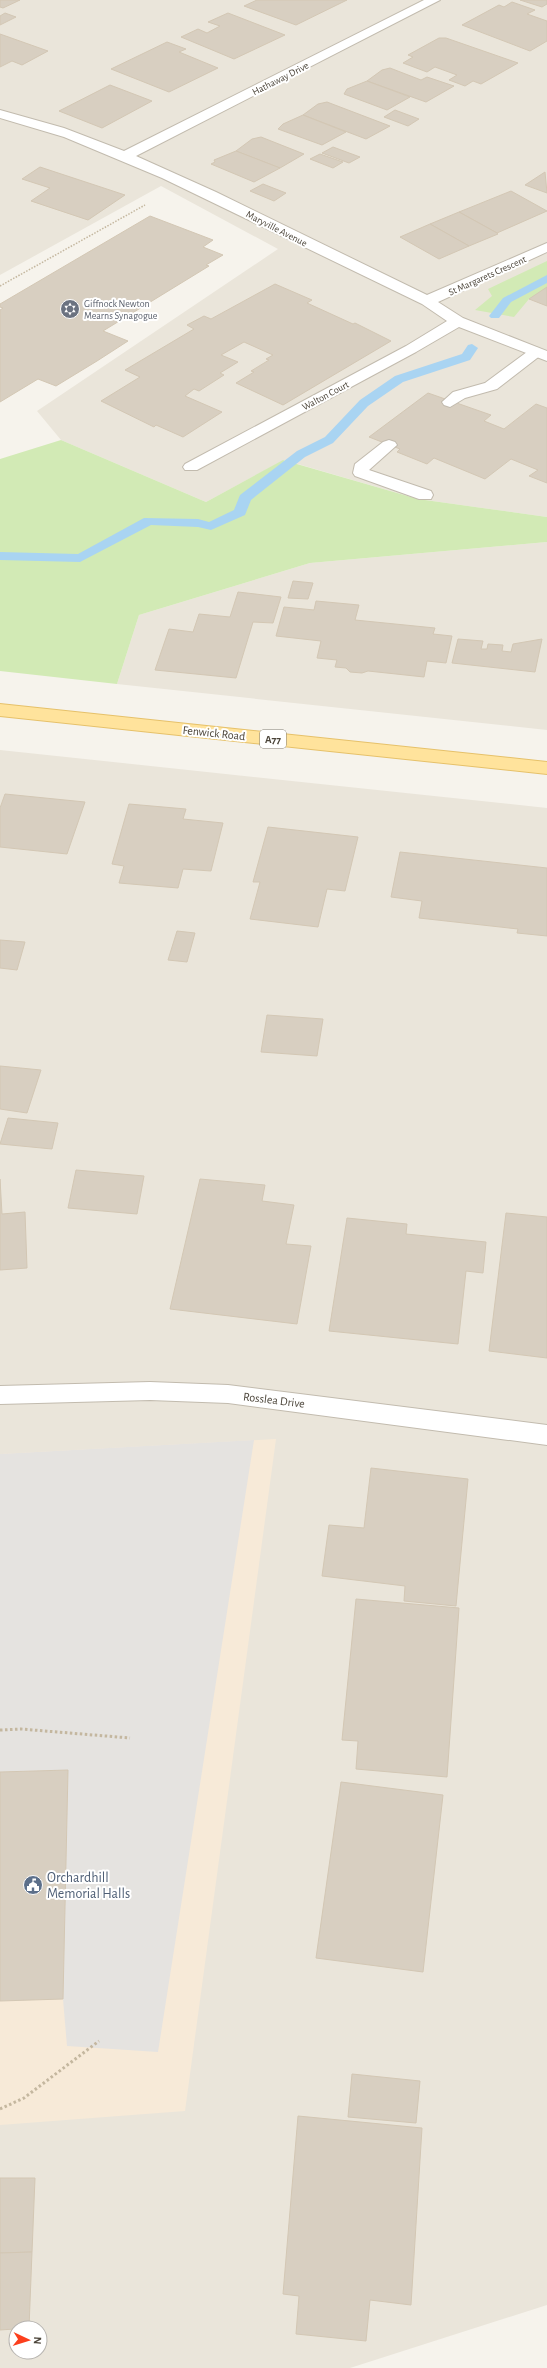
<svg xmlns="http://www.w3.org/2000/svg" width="547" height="2368" font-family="'Alegreya Sans',sans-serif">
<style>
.residential{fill:#eae5da;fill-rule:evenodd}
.commercial{fill:#f7ead8}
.green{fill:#d2eab5}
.parking{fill:#e5e3e0}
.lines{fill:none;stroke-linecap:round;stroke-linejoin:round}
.stream{fill:#a9d4f2;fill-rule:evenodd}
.building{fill:#d8cfc1;stroke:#d3c7b4}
.lane-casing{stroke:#c2bbae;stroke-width:2}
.street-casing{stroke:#c2bbae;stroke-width:2}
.primary-casing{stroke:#e6c16a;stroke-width:2}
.path-far1{stroke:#c4b79f;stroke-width:1.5;stroke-dasharray:1.5 1.5;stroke-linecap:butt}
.path{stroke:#c4b79f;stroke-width:3;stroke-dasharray:2.5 2.5;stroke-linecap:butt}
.lane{fill:#fff;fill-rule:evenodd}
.street{fill:#fff;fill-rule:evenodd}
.primary{fill:#ffe39c;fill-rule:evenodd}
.labels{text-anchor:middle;stroke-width:4;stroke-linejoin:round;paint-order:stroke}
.far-street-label{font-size:10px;fill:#4b4439;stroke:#fff}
.far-worship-label{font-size:10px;fill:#5b616d;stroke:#fff;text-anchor:start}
.shield{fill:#fff;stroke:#817c74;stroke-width:1}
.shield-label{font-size:11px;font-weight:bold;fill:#4b4439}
.street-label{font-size:12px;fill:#4b4439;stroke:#fff}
.near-service-label{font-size:14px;fill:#4e5e75;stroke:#fff;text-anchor:start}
</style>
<rect width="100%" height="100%" fill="#f6f3ec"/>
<g class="residential">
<polygon points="0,0 547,0 547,517 418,499 284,460 206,502 61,440 37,411 278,249 161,186 0,275"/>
<polygon points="547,542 547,730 117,684 139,615 310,563"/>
<path d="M0,750L547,808V2305L350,2368H0ZM16,2328H40V2352H16Z"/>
</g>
<polygon class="commercial" points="276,1439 185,2111 0,2125 0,1454"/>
<g class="green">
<polygon points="547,261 547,287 529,299 514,317 475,310 492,296 488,289"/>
<polygon points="61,440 206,502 283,460 418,499 547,517 547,542 310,563 139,615 117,684 0,671 0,459"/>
</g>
<polygon class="parking" points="254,1440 158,2052 67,2046 63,1999 68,1770 0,1772 0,1454"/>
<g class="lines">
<g class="stream">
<polygon points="547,275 547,283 511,302 499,318 491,318 489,316 503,298"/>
<polygon points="472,344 478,348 470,360 403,382 368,406 333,443 305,457 251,500 245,515 211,530 198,527 151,525 80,562 0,560 0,552 78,554 144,518 198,519 209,522 234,510 240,495 297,451 325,437 360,400 395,376 462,354 468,345"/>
</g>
</g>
<g class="building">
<polygon points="0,0 20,0 3,8 0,7"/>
<polygon points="257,0 347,0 296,25 244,6"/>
<polygon points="520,0 547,0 547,4 542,7"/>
<polygon points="512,2 535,10 527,14 547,21 547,41 530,51 462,25 499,5 504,7"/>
<polygon points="5,13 16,17 0,25 0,16"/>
<polygon points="228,13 285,35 234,59 181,37 198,29 207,33 220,26 208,22"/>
<polygon points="0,34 48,51 22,65 12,61 0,67"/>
<polygon points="439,38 446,38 518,63 481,84 473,81 465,86 449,80 457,75 435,67 427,72 403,63 413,57 408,55"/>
<polygon points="167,42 186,49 179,52 218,68 169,92 111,69"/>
<polygon points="390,68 421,80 427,77 454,86 426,102 367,81 382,70"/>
<polygon points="367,81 410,97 387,110 344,94 347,89"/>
<polygon points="110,85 152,101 102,128 59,111"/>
<polygon points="327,102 390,126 366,139 303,115 318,104"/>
<polygon points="395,110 419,119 408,126 384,117"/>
<polygon points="303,115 346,132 322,145 278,129 283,124"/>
<polygon points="261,137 304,154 280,168 236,151 252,139"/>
<polygon points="333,147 360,157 349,163 322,153"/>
<polygon points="236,151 280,168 254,182 211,164 215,162 214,160"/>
<polygon points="320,154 343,162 333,168 310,159"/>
<polygon points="40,167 125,195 88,220 31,201 50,188 22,179"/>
<polygon points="545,172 547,193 525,185"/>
<polygon points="263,184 286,193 274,201 250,191"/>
<polygon points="511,191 547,211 497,233 459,212"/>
<polygon points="459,212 497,233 498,234 469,246 430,224"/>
<polygon points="150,216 213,240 203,247 223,255 206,265 209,266 103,331 128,341 97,361 56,386 38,379 0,402 0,310 3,308 0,307 0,304"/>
<polygon points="430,224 469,246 439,259 400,237"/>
<polygon points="275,284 312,300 307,303 353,324 355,323 391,341 283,405 236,383 254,372 251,371 269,360 266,359 273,355 244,342 221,355 238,362 220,373 224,375 199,391 194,389 185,396 222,412 183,437 156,425 154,427 101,401 140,377 125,370 194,329 187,325 204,316 211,319"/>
<polygon points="547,287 547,306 529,299"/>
<polygon points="428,393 491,415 484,421 504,429 536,404 547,408 547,483 529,476 538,470 511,459 485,479 434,458 427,464 397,452 400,449 369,437"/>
<polygon points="293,581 313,583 308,599 288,598"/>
<polygon points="238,592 281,597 273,623 253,622 236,678 155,670 169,629 193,632 199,614 230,617"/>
<polygon points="316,601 359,605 355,620 435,628 433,634 452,636 446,663 427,661 424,677 368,671 362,673 350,672 346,668 335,667 337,660 317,658 321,641 276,636 284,607 314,610"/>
<polygon points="458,639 483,641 481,649 487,649 488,644 503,645 502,651 511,652 513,644 542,639 535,672 452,663"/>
<polygon points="5,794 85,802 67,854 0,847 0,808"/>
<polygon points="129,804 186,809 183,819 223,823 211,871 183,869 178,888 119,883 124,866 112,864"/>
<polygon points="268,827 358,837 345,891 327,889 318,927 250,919 260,882 253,882"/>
<polygon points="400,852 547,868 547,936 517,933 518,929 419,918 422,901 391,897"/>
<polygon points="177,931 195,933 187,962 168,960"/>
<polygon points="0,940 25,942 17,970 0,968"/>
<polygon points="267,1015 323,1019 317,1056 261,1052"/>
<polygon points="0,1066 41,1070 27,1113 0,1109"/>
<polygon points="8,1118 58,1123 52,1149 0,1144"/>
<polygon points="76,1170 144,1176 137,1214 68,1208"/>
<polygon points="0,1179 2,1214 25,1212 27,1268 0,1270"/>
<polygon points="200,1179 265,1185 262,1201 294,1205 286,1244 311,1246 297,1324 170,1309"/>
<polygon points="506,1213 547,1217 547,1358 489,1351"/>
<polygon points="347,1218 407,1224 406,1234 486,1242 483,1273 466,1271 458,1344 329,1331"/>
<polygon points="371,1468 468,1479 456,1606 404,1601 405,1586 322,1576 329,1525 364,1528"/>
<polygon points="356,1599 459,1608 447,1777 356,1769 358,1741 342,1740"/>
<polygon points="68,1770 63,1999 0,2001 0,1772"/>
<polygon points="341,1782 443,1795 423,1972 316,1958"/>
<polygon points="352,2074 420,2081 416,2123 348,2117"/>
<polygon points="298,2116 422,2128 411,2305 370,2300 366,2341 296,2334 299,2296 283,2294"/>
<polygon points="0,2178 35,2178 32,2252 0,2253"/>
<polygon points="32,2252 29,2328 0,2330 0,2253"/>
</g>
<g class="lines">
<g class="lane-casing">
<g id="lane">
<polygon points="536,347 544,352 541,355 497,389 465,398 450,407 444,405 442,402 453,392 485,383 531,349"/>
<polygon points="389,440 395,442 397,445 369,470 431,491 433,495 431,499 419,499 355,476 353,473 355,464 383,442"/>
</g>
</g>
<g class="street-casing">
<g id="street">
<polygon points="424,0 440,0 136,156 216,192 427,295 547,243 547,252 438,302 463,318 547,351 547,361 459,327 416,352 197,470 185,470 183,467 185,464 406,346 447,321 422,304 162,178 64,137 0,118 0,110 64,128 124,151"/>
<polygon points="150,1382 228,1385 547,1425 547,1445 228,1403 150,1400 0,1404 0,1386"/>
</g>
</g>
<g class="primary-casing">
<polygon id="primary" points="0,704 547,762 547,774 0,716"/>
</g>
<polyline class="path-far1" points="0,286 145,205"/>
<g class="path">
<polyline points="0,1730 21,1729 130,1738"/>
<polyline points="0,2109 24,2098 99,2041"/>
</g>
<use href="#lane" class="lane"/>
<use href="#street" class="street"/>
<use href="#primary" class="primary"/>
</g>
<defs>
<g id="synagogue-disc" transform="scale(1)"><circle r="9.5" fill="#6b7280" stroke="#fff"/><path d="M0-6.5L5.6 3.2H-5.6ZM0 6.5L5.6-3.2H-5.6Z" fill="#fff"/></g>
<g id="civic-disc" transform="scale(1)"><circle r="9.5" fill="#5c6f8a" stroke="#fff"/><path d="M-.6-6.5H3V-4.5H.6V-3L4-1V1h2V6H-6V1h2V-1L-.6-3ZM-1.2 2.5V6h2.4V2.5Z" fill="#fff"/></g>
</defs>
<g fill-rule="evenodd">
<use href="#synagogue-disc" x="70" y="309"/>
<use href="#civic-disc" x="33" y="1885"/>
</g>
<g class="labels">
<g class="far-street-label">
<text transform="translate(280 78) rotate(-27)" y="4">Hathaway Drive</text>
<text transform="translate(277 228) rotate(27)" y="4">Maryville Avenue</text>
<text transform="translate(487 275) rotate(-24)" y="4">St Margarets Crescent</text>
<text transform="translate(325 395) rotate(-28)" y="4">Walton Court</text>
</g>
<g class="far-worship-label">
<text x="84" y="307">Giffnock Newton<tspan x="84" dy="12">Mearns Synagogue</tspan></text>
</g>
<rect class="shield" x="260" y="730" width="26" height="18" rx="3"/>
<g class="shield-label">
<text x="273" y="743">A77</text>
</g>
<g class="street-label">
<text transform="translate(214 733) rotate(6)" y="4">Fenwick Road</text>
<text transform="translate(274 1400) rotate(7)" y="4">Rosslea Drive</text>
</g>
<g class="near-service-label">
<text x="47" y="1882">Orchardhill<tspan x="47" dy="16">Memorial Halls</tspan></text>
</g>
</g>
<g transform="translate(28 2340) rotate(94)"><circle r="19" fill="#ffffff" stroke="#b7b4b0"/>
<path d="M0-3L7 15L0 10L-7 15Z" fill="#fc3f1d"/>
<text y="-6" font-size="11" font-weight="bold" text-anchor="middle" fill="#4b4439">N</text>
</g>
</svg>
